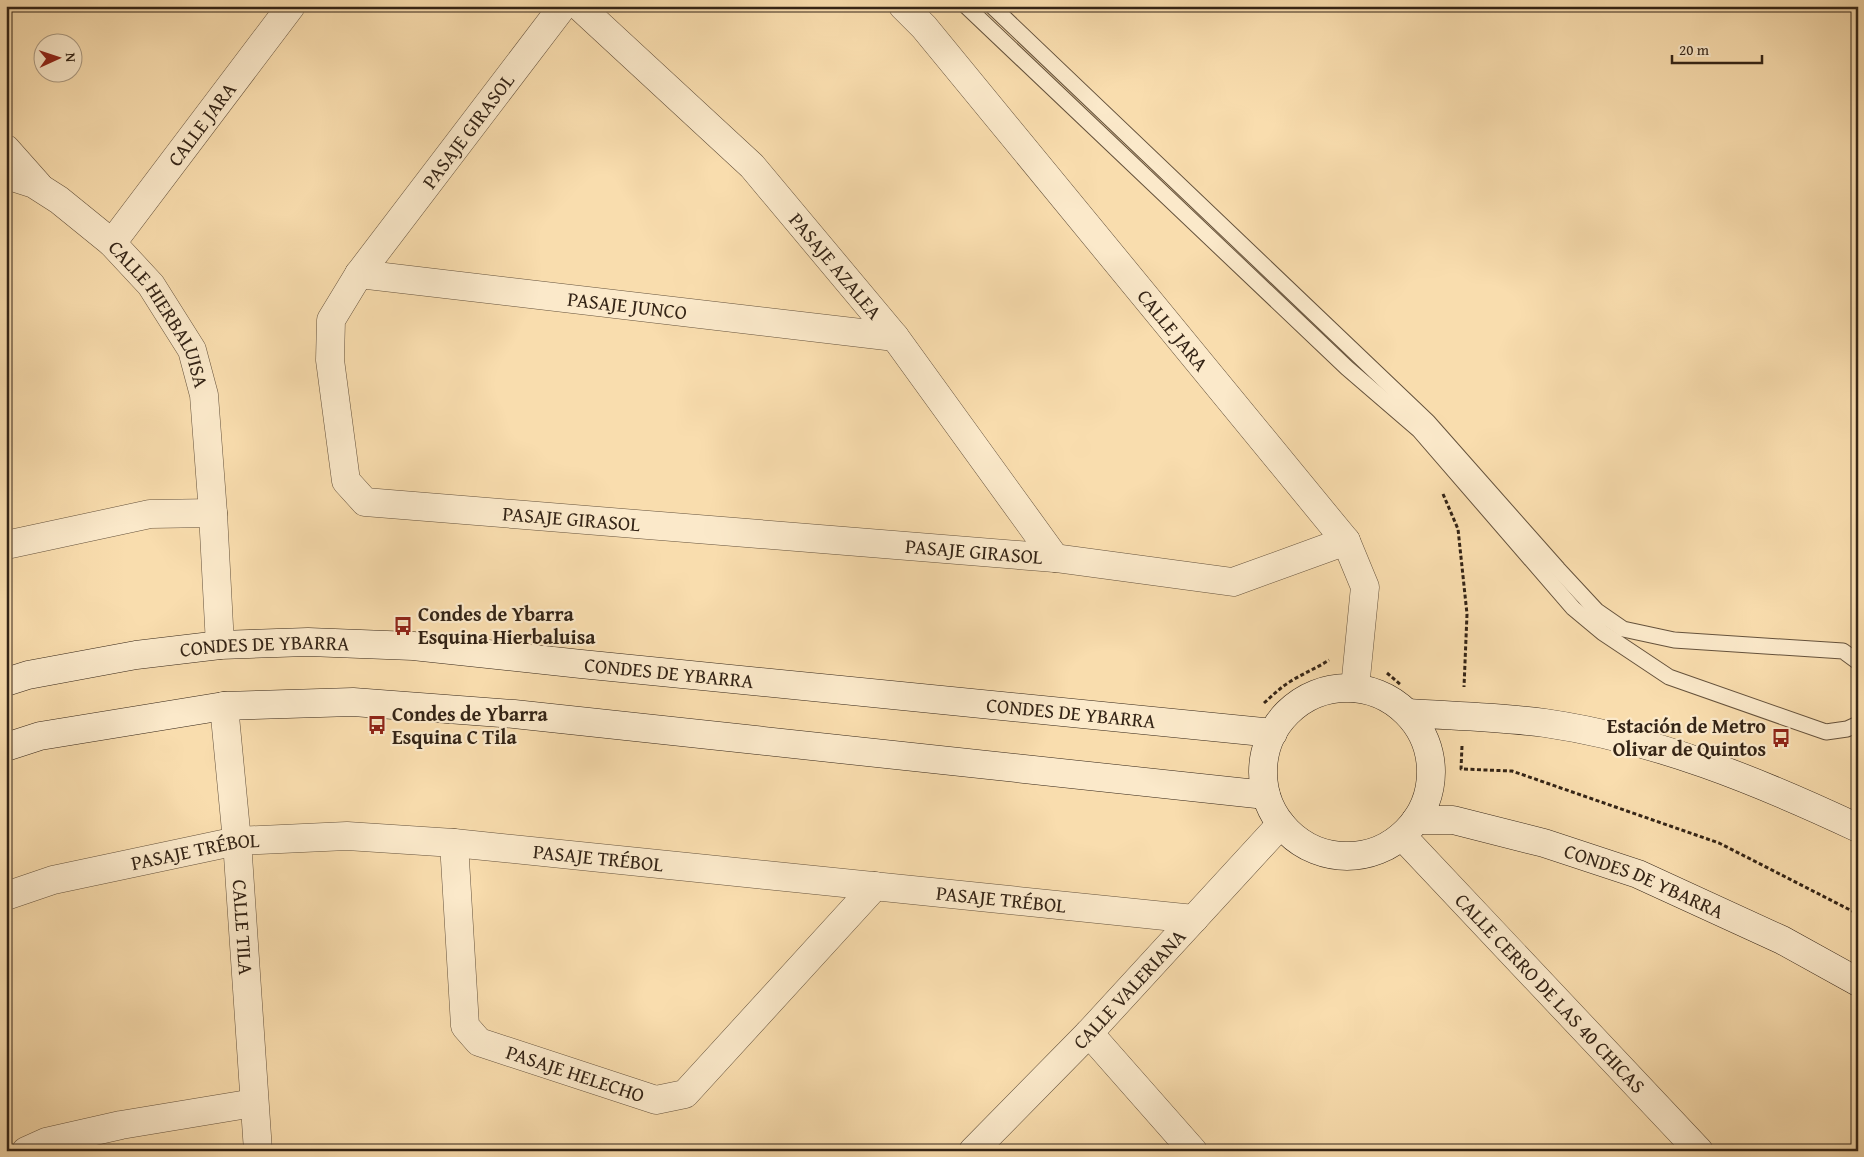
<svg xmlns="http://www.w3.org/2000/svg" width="1864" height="1157" font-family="'Gentium Book Plus',serif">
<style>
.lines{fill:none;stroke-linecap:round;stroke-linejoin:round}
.service-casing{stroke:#65523c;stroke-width:17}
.minor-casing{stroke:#65523c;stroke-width:29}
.secondary-casing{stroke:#342416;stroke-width:29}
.path{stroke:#342416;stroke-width:3;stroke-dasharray:4 2.5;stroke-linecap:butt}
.service{stroke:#fbe9ca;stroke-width:15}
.minor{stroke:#fbe9ca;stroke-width:28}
.secondary{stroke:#fbe9ca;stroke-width:28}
.labels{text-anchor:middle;stroke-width:4.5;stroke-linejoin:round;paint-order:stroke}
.street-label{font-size:20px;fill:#342416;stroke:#fbe9ca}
.poi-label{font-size:20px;font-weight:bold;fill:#342416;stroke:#fbe9ca;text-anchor:start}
</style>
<rect width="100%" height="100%" fill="#f9ddae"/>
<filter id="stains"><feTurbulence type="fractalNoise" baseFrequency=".004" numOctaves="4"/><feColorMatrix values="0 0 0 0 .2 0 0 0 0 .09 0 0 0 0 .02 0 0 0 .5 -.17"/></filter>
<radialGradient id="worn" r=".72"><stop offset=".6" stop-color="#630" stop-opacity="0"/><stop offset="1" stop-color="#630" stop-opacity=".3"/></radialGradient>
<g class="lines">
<g class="service-casing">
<g id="service">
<polyline points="966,6 1347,368 1419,430 1573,608 1603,633 1669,677 1826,732 1847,729 1858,724"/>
<polyline points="992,6 1428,422 1558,569 1597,611 1623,629 1674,640 1843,651 1858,662"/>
</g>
</g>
<g class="minor-casing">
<g id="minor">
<path id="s1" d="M563,6L359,274L331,320L330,360L346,481L365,502L1055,558L1233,582L1346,541"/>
<path id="s2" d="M579,6L752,166L895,337L1055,558"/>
<path id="s3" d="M903,6L924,27L1346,541L1365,587L1355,688"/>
<polyline points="6,149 38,185"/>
<path id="s4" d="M6,175L34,184L59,200L112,243L151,285L192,350L204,395L213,513L220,645"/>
<path id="s5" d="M112,243L291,6"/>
<path id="s6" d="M359,274L895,337"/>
<polyline points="6,545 150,514 213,513"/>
<path id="s7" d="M224,706L237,841L258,1151"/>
<path id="s8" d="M1402,836L1699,1151"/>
<path id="s9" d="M454,843L465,1026L479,1042L656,1100L685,1094L875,886"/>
<path id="s10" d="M6,896L53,880L237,841L347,836L454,843L1194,919"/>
<polyline points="1089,1033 1193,1151"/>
<polyline points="26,1151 46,1142 121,1125 254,1103"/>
<path id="s11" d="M973,1151L1089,1033L1281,824"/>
</g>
</g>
<g class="secondary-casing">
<g id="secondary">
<path id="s12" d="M6,682L28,675L136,655L220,645L308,642L413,646L581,664L1273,733"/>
<circle cx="1347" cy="772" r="84"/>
<path d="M1408,713C1453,716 1500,717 1545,723C1655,739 1758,781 1858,828"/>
<polyline points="6,747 40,736 224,706 353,702 514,714 1266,795"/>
<path id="s13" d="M1416,820H1453L1544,843L1638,874L1782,940L1858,982"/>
</g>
</g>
<g class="path">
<polyline points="1443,494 1458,529 1467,614 1464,687"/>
<polyline points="1387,673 1401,685"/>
<path d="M1264,703C1273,695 1281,687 1291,681C1304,673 1317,668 1329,660"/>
<polyline points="1462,746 1461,769 1512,771 1719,843 1858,914"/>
</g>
<use href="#service" class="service"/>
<use href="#minor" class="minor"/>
<use href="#secondary" class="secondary"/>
</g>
<defs>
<g id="bus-bare" transform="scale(1.5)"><path d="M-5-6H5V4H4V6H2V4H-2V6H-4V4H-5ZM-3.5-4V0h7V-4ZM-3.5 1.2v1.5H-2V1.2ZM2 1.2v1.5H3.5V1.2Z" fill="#8f2418" stroke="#fbe9ca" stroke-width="2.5" paint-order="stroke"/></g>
</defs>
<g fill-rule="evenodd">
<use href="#bus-bare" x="403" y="626"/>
<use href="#bus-bare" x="377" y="725"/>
<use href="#bus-bare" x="1781" y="738"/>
</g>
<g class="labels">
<g class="street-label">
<text dy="7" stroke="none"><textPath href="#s5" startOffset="149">CALLE JARA</textPath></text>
<text transform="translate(468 131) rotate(-53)" y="7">PASAJE GIRASOL</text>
<text dy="7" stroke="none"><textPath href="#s2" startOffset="366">PASAJE AZALEA</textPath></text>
<text dy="7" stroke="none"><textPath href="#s6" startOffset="270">PASAJE JUNCO</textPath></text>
<text dy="7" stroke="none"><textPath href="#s4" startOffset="214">CALLE HIERBALUISA</textPath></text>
<text dy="7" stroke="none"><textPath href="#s3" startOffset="422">CALLE JARA</textPath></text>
<text dy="7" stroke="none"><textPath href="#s1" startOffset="788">PASAJE GIRASOL</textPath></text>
<text dy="7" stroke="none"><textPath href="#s1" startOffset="1192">PASAJE GIRASOL</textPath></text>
<text dy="7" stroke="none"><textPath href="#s12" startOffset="262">CONDES DE YBARRA</textPath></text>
<text dy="7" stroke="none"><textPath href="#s12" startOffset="668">CONDES DE YBARRA</textPath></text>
<text dy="7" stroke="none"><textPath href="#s12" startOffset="1072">CONDES DE YBARRA</textPath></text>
<text dy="7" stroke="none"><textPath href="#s10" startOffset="195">PASAJE TRÉBOL</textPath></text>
<text dy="7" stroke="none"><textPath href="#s10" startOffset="600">PASAJE TRÉBOL</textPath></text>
<text dy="7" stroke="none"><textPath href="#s13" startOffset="238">CONDES DE YBARRA</textPath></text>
<text dy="7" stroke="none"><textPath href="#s10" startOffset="1005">PASAJE TRÉBOL</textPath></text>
<text dy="7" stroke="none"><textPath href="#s7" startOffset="222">CALLE TILA</textPath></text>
<text dy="7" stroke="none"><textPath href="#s11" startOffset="225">CALLE VALERIANA</textPath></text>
<text dy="7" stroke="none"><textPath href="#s8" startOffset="216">CALLE CERRO DE LAS 40 CHICAS</textPath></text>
<text dy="7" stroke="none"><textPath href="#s9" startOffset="306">PASAJE HELECHO</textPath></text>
</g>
<g class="poi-label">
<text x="418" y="621">Condes de Ybarra<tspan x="418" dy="23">Esquina Hierbaluisa</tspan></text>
<text x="392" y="721">Condes de Ybarra<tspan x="392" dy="23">Esquina C Tila</tspan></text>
<text x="1766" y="733" text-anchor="end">Estación de Metro<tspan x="1766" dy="23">Olivar de Quintos</tspan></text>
</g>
</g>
<rect width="1864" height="1157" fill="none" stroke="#f9ddae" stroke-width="25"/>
<rect x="8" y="8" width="1849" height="1142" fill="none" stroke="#342416" stroke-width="2.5"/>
<rect x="12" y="12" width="1839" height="1132" fill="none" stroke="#342416"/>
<g transform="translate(58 58) rotate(87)"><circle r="24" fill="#fbe9ca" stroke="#ab9a82"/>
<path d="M0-4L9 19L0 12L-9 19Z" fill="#8f2418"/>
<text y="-8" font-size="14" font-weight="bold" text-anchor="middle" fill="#342416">N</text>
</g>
<path d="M1672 55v8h90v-8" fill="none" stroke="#342416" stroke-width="2.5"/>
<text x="1679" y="55" font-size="15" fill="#342416" stroke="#fbe9ca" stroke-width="4" paint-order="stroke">20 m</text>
<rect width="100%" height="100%" filter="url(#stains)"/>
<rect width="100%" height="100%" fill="url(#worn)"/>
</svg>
